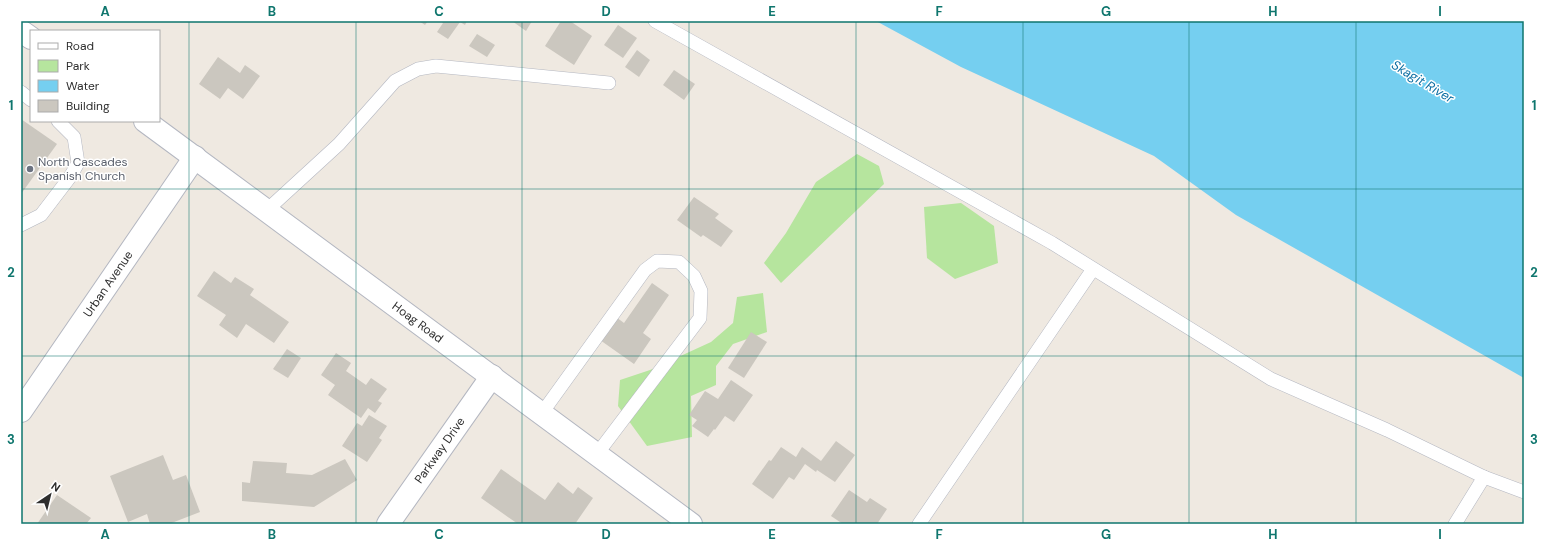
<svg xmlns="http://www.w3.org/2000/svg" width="1545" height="545" font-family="'DM Sans',sans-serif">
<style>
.green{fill:#b6e59e}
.water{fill:#75cff0}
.building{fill:#cbc7bf}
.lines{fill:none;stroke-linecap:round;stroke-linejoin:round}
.lane-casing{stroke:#b4b7c1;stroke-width:14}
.street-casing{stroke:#b4b7c1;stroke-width:24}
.secondary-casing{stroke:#b4b7c1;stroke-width:24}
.lane{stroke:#fff;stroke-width:13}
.street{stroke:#fff;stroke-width:22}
.secondary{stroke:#fff;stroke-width:22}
.grid{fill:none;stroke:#0f766e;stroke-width:1;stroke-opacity:0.55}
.worship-dot{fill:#6b7280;stroke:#fff;stroke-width:1.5}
.labels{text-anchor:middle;stroke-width:3;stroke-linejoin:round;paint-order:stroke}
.worship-label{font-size:12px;fill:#5b616d;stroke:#fff;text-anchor:start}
.street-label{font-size:12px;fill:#2e2e2e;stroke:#fff}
.water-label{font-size:13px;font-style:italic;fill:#0d6fa3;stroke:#fff}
.neatline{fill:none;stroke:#0f766e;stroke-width:1.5}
.grid-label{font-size:13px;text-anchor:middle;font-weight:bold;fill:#0f766e}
</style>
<rect width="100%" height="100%" fill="#efe9e1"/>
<g class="green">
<polygon points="857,154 879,166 884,184 781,283 764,263 786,233 816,182"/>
<polygon points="961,203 994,226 998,263 955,279 927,258 924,207"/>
<polygon points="763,293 767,332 733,344 716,366 716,385 691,396 692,437 647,446 618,406 620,380 650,370 711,342 733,323 737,297"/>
</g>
<polygon class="water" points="876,21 1524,21 1524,378 1236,215 1154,156 961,67"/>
<g class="building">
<polygon points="419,21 428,21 425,25"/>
<polygon points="440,21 467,21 465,25 460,22 448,39 437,32 443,23"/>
<polygon points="512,21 532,21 526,31"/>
<polygon points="561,21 570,21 592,36 574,65 545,46"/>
<polygon points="618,25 637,38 623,58 604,45"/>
<polygon points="477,34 495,45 487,57 469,46"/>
<polygon points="637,50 650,60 639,77 625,67"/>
<polygon points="218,57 240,73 245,65 260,76 243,99 228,88 220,99 199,84"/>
<polygon points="674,70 695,84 684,100 663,85"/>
<polygon points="21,119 57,144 21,194"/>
<polygon points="694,197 719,214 715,218 733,231 721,247 703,235 701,237 677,220"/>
<polygon points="214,271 231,283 235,277 254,289 250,295 289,322 274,343 246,324 237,338 219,325 226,315 197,296"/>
<polygon points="652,283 669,295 643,333 651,339 634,364 600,340 616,317 624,323"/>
<polygon points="751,332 767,342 744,378 728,368"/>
<polygon points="287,349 301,358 288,378 273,369"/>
<polygon points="336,353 351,363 346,371 366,385 371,378 387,389 378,401 382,403 375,413 368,408 361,418 328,395 335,385 321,375"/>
<polygon points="731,380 753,395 734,422 725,416 715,430 714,429 708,437 692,426 697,420 689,415 705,391 718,399"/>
<polygon points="369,415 387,426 379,438 382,440 367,462 342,446 357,423 362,426"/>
<polygon points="836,441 855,455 835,482 817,470 816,472 805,464 794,480 789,477 773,499 752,484 769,460 771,461 781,447 796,457 802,447 821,461"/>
<polygon points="163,455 173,480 186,475 200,512 169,524 150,524 147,514 128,522 110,476"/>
<polygon points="345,459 357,480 314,507 242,501 242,482 250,483 253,461 287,463 286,473 312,475"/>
<polygon points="501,469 545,500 558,482 573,494 578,487 593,498 575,524 518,524 481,498"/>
<polygon points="849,490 867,502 870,498 887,509 877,524 843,524 831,516"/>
<polygon points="57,495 91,518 86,524 37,524"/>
</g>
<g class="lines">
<g class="lane-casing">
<g id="lane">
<polyline points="655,21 1052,243 1271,379 1387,430 1484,477 1524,492"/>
<polyline points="21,92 31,100"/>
<polyline points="267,210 339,144 395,81 418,69 436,66 609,83"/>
<polyline points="21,225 41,215 70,177 78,163 74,137 58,121"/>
<polyline points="542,413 645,270 657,261 679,262 694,276 701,291 700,318 597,454"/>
<polyline points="919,524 1093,269"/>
<polyline points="1455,524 1484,477"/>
</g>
</g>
<g class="street-casing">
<g id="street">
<path id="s1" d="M21,411L195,157"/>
<path id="s2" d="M388,524L492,376"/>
</g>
</g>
<g class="secondary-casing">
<g id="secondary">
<polyline points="21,31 31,38"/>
<path id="s3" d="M145,121L691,524"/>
</g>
</g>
<use href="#lane" class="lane"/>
<use href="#street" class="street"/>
<use href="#secondary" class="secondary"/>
</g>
<path class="grid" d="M189,21V524M356,21V524M522,21V524M689,21V524M856,21V524M1023,21V524M1189,21V524M1356,21V524M21,189H1524M21,356H1524"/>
<circle class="worship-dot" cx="30" cy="169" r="4"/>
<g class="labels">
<g class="worship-label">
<text x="38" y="166">North Cascades<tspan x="38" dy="14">Spanish Church</tspan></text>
</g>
<g class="street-label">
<text dy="4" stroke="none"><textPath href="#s1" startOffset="154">Urban Avenue</textPath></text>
<text dy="4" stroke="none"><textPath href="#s3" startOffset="339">Hoag Road</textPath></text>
<text dy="4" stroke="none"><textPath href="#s2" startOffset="90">Parkway Drive</textPath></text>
</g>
<g class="water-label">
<text transform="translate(1423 81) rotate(31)" y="5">Skagit River</text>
</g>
</g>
<rect width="1545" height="545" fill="none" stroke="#ffffff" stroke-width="44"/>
<rect x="30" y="30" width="130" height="92" fill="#ffffff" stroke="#ababab"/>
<rect x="38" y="43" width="20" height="6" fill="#ffffff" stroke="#ababab"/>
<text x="66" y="50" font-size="12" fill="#2e2e2e">Road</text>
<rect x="38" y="60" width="20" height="12" fill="#b6e59e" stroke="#ababab"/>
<text x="66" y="70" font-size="12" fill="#2e2e2e">Park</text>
<rect x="38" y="80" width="20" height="12" fill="#75cff0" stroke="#ababab"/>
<text x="66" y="90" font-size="12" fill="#2e2e2e">Water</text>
<rect x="38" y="100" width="20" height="12" fill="#cbc7bf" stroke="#ababab"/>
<text x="66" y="110" font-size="12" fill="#2e2e2e">Building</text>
<g transform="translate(50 495) rotate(35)" stroke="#ffffff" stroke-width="3" paint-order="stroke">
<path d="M0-3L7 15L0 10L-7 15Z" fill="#2e2e2e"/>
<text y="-6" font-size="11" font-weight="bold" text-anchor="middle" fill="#2e2e2e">N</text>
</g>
<rect x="22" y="22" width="1501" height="501" class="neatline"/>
<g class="grid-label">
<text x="105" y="16">A</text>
<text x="272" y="16">B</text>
<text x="439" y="16">C</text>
<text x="606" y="16">D</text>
<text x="772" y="16">E</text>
<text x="939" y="16">F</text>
<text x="1106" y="16">G</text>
<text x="1273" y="16">H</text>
<text x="1440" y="16">I</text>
<text x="11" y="110">1</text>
<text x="1534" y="110">1</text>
<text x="11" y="277">2</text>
<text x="1534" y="277">2</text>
<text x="11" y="444">3</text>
<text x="1534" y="444">3</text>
<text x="105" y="539">A</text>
<text x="272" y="539">B</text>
<text x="439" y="539">C</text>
<text x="606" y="539">D</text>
<text x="772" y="539">E</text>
<text x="939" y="539">F</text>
<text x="1106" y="539">G</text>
<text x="1273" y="539">H</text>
<text x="1440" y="539">I</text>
</g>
</svg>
